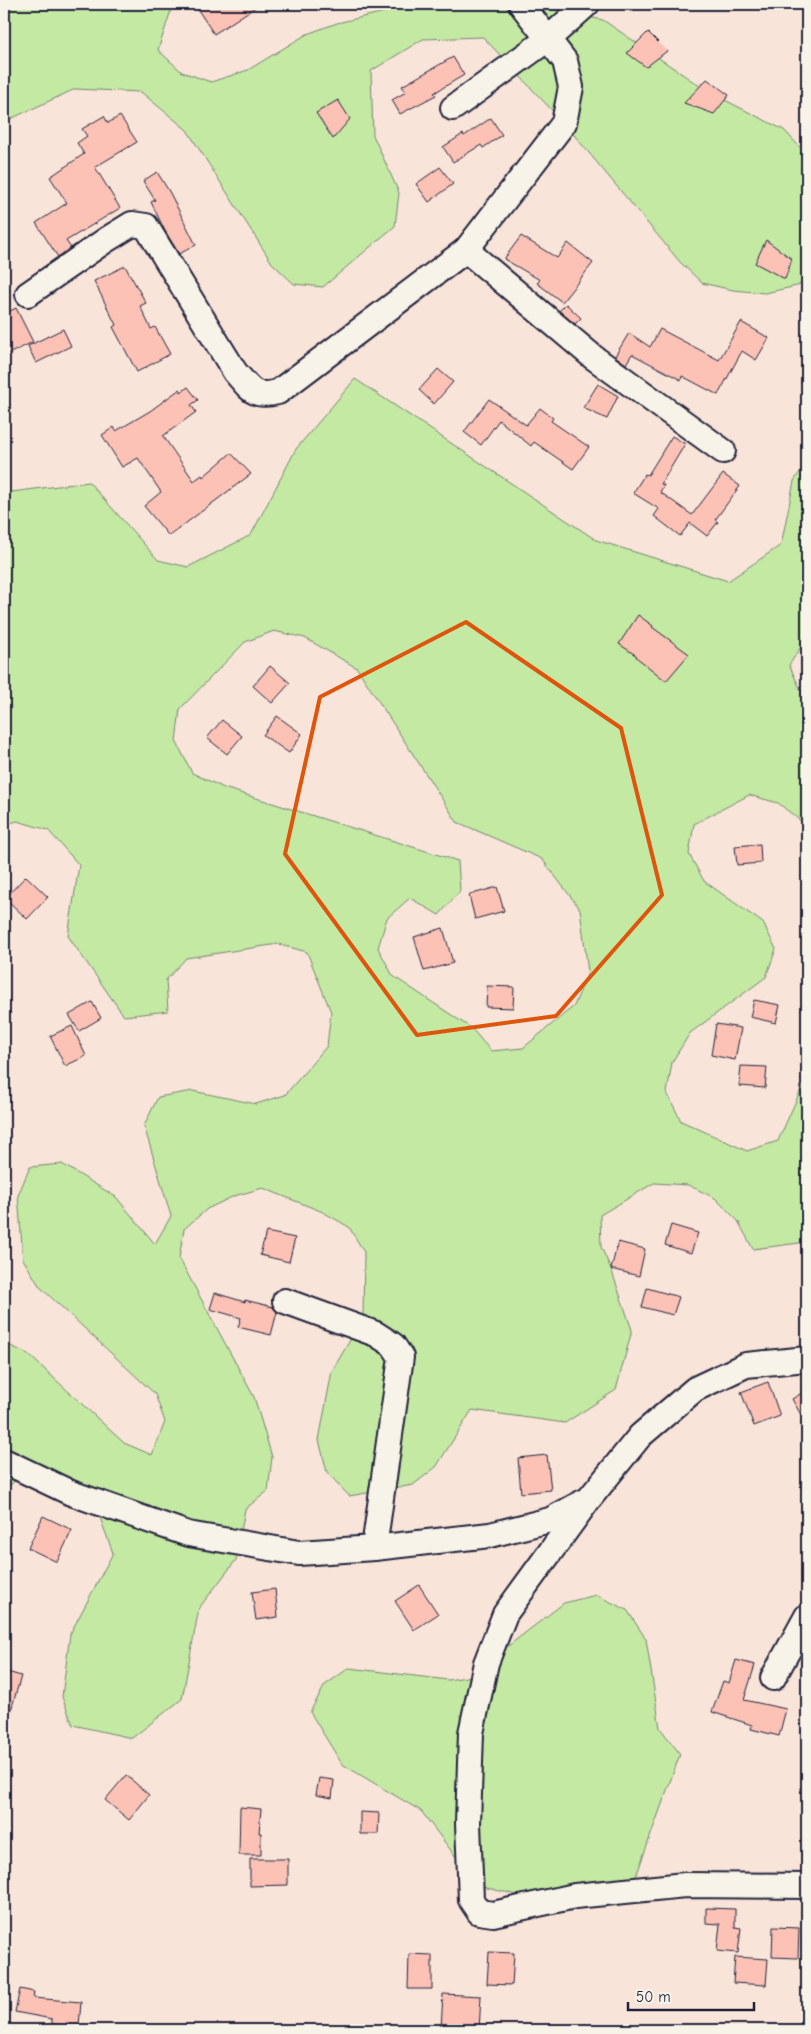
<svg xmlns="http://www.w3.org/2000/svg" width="811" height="2034" font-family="'Comic Neue',sans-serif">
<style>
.green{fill:#c4e9a3;stroke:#73866f;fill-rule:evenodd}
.building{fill:#fcc2b6;stroke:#22223b}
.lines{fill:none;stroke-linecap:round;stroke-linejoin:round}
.minor-casing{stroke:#22223b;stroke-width:28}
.minor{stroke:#f7f3e8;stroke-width:24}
.marked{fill:none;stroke:#de560e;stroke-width:4;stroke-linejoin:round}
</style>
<rect width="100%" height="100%" fill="#f8e4d9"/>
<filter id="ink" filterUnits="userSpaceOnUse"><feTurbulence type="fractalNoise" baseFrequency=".02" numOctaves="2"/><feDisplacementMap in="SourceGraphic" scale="10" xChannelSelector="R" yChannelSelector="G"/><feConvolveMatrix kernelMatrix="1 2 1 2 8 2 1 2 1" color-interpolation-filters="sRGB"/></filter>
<g filter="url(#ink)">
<g class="green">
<polygon points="4,4 173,4 158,50 182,72 211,82 248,70 307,34 337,23 406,7 540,7 603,20 707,91 784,130 807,155 807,279 797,286 765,293 733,290 702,283 680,262 564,123 483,37 423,39 371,71 373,135 399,193 395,226 323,287 294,284 272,263 187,130 141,92 75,89 4,122"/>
<path d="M355,379L596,540L728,581L781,545L794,481L807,461V638L789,665L807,703V826L778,803L749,795L694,824L689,854L704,881L763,923L776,949L766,977L690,1033L672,1062L667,1093L681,1121L747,1151L778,1141L807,1076V1242L753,1249L738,1221L715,1198L688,1185L654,1183L600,1215L601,1247L611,1269L632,1330L616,1390L565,1423L472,1410L436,1467L413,1485L349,1496L327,1472L319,1440L332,1371L363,1318L364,1252L349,1227L323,1212L263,1188L234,1196L207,1209L184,1229L179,1258L254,1397L272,1457L268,1491L245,1509L236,1560L199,1608L182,1699L132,1738L73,1725L62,1697L70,1634L113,1553L91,1493L35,1467L4,1489V1343L28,1354L124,1443L152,1455L165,1422L155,1394L40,1287L23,1259L18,1195L30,1167L62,1164L116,1197L155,1244L171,1216L144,1126L158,1097L193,1091L256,1104L285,1095L327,1046L331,1012L307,952L278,944L186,958L166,980L168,1011L124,1016L68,936L79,865L48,830L17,821L4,825V493L89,482L158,560L188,567L251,535L296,449ZM274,631L305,638L357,668L457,822L542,859L580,909L588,972L574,1006L523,1048L491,1051L471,1028L393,976L378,948L387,918L410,898L439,915L460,891L458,861L224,788L192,773L176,741L180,709L245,642Z"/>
<polygon points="596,1595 627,1610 646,1639 660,1728 680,1754 631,1890 540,1900 478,1886 421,1811 342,1764 310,1712 325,1685 349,1668 448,1680 478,1675 486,1663 564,1603"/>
</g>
<g class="building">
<polygon points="194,4 260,4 214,34"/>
<polygon points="648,32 667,51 646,67 627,53"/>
<polygon points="453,57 464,75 434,93 436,95 400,114 392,100 406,92 402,86"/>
<polygon points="707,79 729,95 714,114 684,103"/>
<polygon points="338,100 350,119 333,139 316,113"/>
<polygon points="104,116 108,123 120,116 137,142 95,167 120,208 66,241 71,248 58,257 36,223 67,203 50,177 84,154 77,143 87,136 82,129"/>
<polygon points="491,118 502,135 483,148 481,145 453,162 443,147 463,134 464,136"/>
<polygon points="440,167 453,184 429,202 416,184"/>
<polygon points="157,172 170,193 196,245 179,254 165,231 151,202 155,200 143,181"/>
<polygon points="521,236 557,258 568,243 593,263 562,302 537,283 540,280 504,259"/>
<polygon points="766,240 792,259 785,279 755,263"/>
<polygon points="125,266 146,303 140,306 151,329 155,327 170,354 137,372 113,327 116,325 94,281"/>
<polygon points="566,304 581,318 575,324 559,311"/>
<polygon points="16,308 33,342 4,356 4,314"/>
<polygon points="741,322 769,338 756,360 742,351 718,395 682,376 681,380 632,354 626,364 615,356 629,333 650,347 660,329 719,360"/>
<polygon points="63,329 71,346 36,363 28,346"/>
<polygon points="438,369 453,382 434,404 419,390"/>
<polygon points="598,384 618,396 607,419 583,408"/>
<polygon points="188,387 198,400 191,405 196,412 163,436 194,481 202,475 203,477 231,453 251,474 169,536 144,506 161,492 138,458 122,467 102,435 114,427 116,431 150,411 180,389 181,392"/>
<polygon points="489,399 526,425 540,408 553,418 551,421 589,447 573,469 534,442 531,446 499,420 481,445 464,432"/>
<polygon points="672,436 685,444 661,484 664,485 660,492 692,515 723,474 740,486 715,520 718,522 707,536 690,523 680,536 654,516 659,509 633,493 645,474 648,475"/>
<polygon points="638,615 653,626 652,627 689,654 666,681 636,657 637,656 619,644"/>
<polygon points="270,666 290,683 272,703 253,686"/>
<polygon points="277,716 302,734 289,753 263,735"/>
<polygon points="222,720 242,736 227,754 207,738"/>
<polygon points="760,844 761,863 737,865 735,846"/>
<polygon points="26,876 48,897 27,919 5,898"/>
<polygon points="497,887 504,911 475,919 469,895"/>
<polygon points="443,928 453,963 424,971 414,937"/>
<polygon points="487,986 514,987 513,1008 486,1007"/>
<polygon points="754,1000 780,1005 776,1023 750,1017"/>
<polygon points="92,1002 101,1018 79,1031 69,1015"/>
<polygon points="716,1024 741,1028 735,1060 711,1055"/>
<polygon points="72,1026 86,1056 65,1066 50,1036"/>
<polygon points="741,1066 767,1067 765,1088 739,1086"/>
<polygon points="671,1225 698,1233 691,1253 665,1245"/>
<polygon points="266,1232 295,1238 289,1262 260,1255"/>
<polygon points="618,1242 645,1249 639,1276 611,1269"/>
<polygon points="647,1288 679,1297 673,1315 642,1307"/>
<polygon points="215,1293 245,1302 245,1300 273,1307 277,1312 271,1335 238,1327 241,1318 210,1309"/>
<polygon points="768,1382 780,1416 754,1426 741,1392"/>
<polygon points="807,1390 807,1425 792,1399"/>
<polygon points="547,1455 551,1490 521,1493 518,1458"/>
<polygon points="43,1516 72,1530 57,1562 28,1548"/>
<polygon points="419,1585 438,1614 414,1630 395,1601"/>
<polygon points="275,1589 278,1617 256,1620 252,1592"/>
<polygon points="736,1660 755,1665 744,1700 786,1709 779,1736 751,1729 752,1725 712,1712 723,1681 729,1683"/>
<polygon points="4,1671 21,1676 7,1724 4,1724"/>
<polygon points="126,1775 149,1795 129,1820 105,1800"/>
<polygon points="319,1778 334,1780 332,1798 316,1795"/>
<polygon points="240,1807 261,1809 259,1833 261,1833 261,1855 239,1855"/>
<polygon points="360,1812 379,1813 378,1834 360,1834"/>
<polygon points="250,1859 288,1859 288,1885 250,1886"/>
<polygon points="706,1908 735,1909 735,1927 741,1928 738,1953 717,1951 720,1924 706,1923"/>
<polygon points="773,1927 799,1928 798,1958 772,1957"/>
<polygon points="489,1952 514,1953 512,1985 487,1984"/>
<polygon points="409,1954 432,1955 432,1989 408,1989"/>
<polygon points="735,1957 768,1959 766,1985 733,1983"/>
<polygon points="20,1989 34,1992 33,1998 81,2002 79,2026 52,2024 52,2019 15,2012"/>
<polygon points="443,1994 481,1996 479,2030 441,2029"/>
</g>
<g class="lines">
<g class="minor-casing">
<g id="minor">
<polyline points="453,108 548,39 587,4"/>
<polyline points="466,250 593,357 723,451"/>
<path d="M28,294L106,240L132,224L146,226L235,372C251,390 253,398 278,392L466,250L564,123L571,87L565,61L521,4"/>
<polyline points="285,1301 376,1334 393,1345 401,1357 374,1548"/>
<polyline points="807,1359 746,1365 695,1389 640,1436 589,1499 505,1614 486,1663 471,1733 468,1823 471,1900 479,1912 493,1914 575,1896 685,1885 807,1886"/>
<polyline points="4,1461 71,1493 188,1534 299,1553 374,1548 490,1535 550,1520 583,1502"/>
<polyline points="773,1678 807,1616"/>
</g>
</g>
<use href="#minor" class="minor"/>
</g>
</g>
<path class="marked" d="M466,622L621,728L662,895L556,1016L417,1035L285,854L320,697Z"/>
<rect width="811" height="2034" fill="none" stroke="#f7f3e8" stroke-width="20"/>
<rect x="10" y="10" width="791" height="2014" fill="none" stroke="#22223b" stroke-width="2" filter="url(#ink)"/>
<path d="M628 2002v8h126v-8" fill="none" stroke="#22223b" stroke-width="2.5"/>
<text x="636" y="2002" font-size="15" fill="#22223b" stroke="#f7f3e8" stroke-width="4" paint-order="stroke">50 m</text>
</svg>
